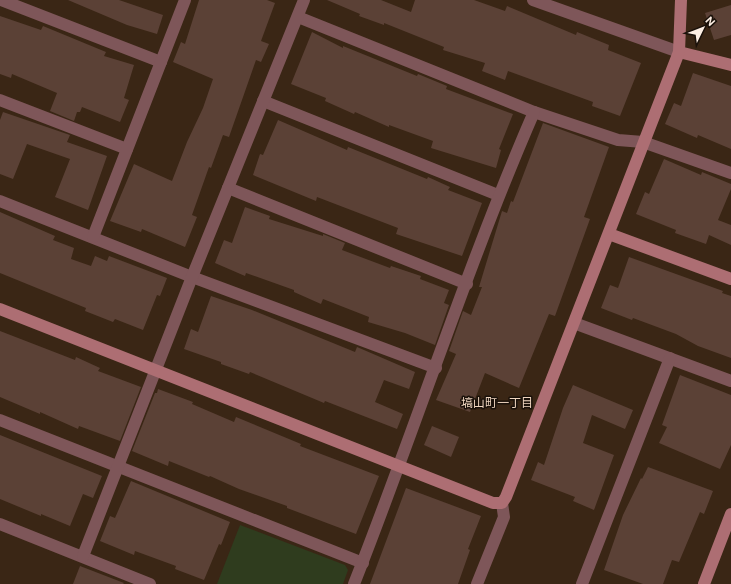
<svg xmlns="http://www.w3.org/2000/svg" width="731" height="584" font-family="'DM Sans','Noto Sans JP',sans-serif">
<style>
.green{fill:#2f3c1e}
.building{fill:#5b4136}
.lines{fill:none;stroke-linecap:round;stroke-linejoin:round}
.street{stroke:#7e5659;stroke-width:12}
.secondary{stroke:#ad6e73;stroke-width:12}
.labels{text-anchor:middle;stroke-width:3;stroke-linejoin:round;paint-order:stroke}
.neighbourhood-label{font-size:12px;fill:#efd5bf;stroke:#1a110a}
</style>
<rect width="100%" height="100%" fill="#3a2615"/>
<polygon class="green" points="240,525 345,565 348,570 343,584 217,584"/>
<g class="building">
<polygon points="68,0 119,0 163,15 157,34 127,25"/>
<polygon points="199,0 267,0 275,3 261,41 269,44 261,62 256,60 229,137 223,135 211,168 209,167 192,215 197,217 185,247 142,229 141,232 110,221 134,164 172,181 187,142 203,108 213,79 173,62 181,42 185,44"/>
<polygon points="327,0 381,0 411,12 415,0 474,0 505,11 507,6 576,35 577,32 609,45 608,50 641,63 620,116 592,106 593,102 508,71 505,80 482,71 485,63 443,50 444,47 384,23 384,25 359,16 360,14"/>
<polygon points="731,5 731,35 714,40 705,13"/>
<polygon points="0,16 41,30 43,26 106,52 104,56 134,65 124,98 129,100 120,122 82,107 80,112 77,112 74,121 50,111 57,93 12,74 11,78 0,74"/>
<polygon points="312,32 343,48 343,46 417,76 418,74 447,86 446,89 513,114 499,149 501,150 496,168 431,148 433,141 389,125 389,127 355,112 354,114 325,101 326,98 291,84"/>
<polygon points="693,73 731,86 731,149 698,135 697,138 665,124 674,103 681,106"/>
<polygon points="3,112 70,135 67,142 107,156 88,210 55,197 70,159 27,144 13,179 0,174 0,120"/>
<polygon points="278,120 347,150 348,147 427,179 428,177 450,187 448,190 482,203 462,256 396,234 398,228 317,197 316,201 253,175 260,154 263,155"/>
<polygon points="543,123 609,147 584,217 590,219 555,316 549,314 519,388 485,373 470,412 436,400 456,354 449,351 463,311 471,315 482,287 479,287 502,211 507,213 511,201 513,202"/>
<polygon points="664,159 701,175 702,172 731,184 731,189 718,220 731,225 731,245 709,235 706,244 675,233 676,230 636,214 645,192 649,194"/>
<polygon points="245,207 270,216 269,219 323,236 323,234 345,243 342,250 390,268 391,266 421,276 420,279 449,290 444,303 449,305 435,345 405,333 368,322 369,317 323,299 321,304 294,292 294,290 246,273 245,276 215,263 224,240 232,243"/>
<polygon points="0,212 55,236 53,240 74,248 71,259 91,266 95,256 107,261 109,256 167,278 160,296 157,295 143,330 115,319 113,322 85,311 86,308 0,273"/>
<polygon points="629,257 723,291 722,293 731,296 731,358 698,346 676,334 633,318 632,320 601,308 610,285 618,288"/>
<polygon points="211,296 252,310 355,352 357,347 415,372 409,389 384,380 375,402 403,414 397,429 325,401 324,403 250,372 249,374 221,364 221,362 184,349 191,329 198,332"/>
<polygon points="0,331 75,360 76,357 100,368 98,371 141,387 120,441 79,426 78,429 40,412 40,414 0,397"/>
<polygon points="680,375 731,395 731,445 720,469 659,443 667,427 662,425"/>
<polygon points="573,385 633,410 625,429 592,415 583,443 614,455 594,510 573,501 575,497 531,480 538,462 544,465 563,408"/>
<polygon points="158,389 193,402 192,404 234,422 236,417 301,444 300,446 379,476 356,534 287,508 287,506 239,489 210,476 209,477 169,461 168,466 132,451 155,393 157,393"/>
<polygon points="432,426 459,437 451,457 424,445"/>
<polygon points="0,435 102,476 93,498 83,494 70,526 41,514 41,516 0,499"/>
<polygon points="648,467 713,491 704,514 700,512 679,562 672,560 663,584 643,584 604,570 623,515 641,478 642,479"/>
<polygon points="131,481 230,522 221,545 219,544 204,580 175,569 176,566 135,551 134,555 100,541 110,516 115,518"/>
<polygon points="406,488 481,516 468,549 470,550 458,584 370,584"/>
<polygon points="80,566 124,583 123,584 73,584"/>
</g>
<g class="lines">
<g class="street">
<polyline points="1,0 161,62"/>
<polyline points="533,0 679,52"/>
<polyline points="298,17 534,112 618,140 643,142 731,173"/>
<polyline points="0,100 127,149"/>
<polyline points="263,101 498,195"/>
<polyline points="228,188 467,284"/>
<polyline points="0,201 192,277 436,368"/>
<polyline points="93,237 185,0"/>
<polyline points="574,323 731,381"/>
<polyline points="0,420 363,563"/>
<polyline points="0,524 150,584"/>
<polyline points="83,556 192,277 304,0"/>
<path d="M354,584C416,427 467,266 534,112"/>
<polyline points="477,584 504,517 502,503"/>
<polyline points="582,584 670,358"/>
</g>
<g class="secondary">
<polyline points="679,52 731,65"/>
<polyline points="609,234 731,279"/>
<polyline points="0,309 493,503 502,503 506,497 679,52 681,0"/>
<polyline points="704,584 731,514"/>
</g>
</g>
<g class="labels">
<g class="neighbourhood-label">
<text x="497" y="407">塙山町一丁目</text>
</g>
</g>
<g transform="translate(703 28) rotate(47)" stroke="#1a110a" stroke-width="3" paint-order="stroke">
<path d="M0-3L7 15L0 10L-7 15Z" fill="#fdefe4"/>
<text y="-6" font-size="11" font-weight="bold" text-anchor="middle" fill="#fdefe4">N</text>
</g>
</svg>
